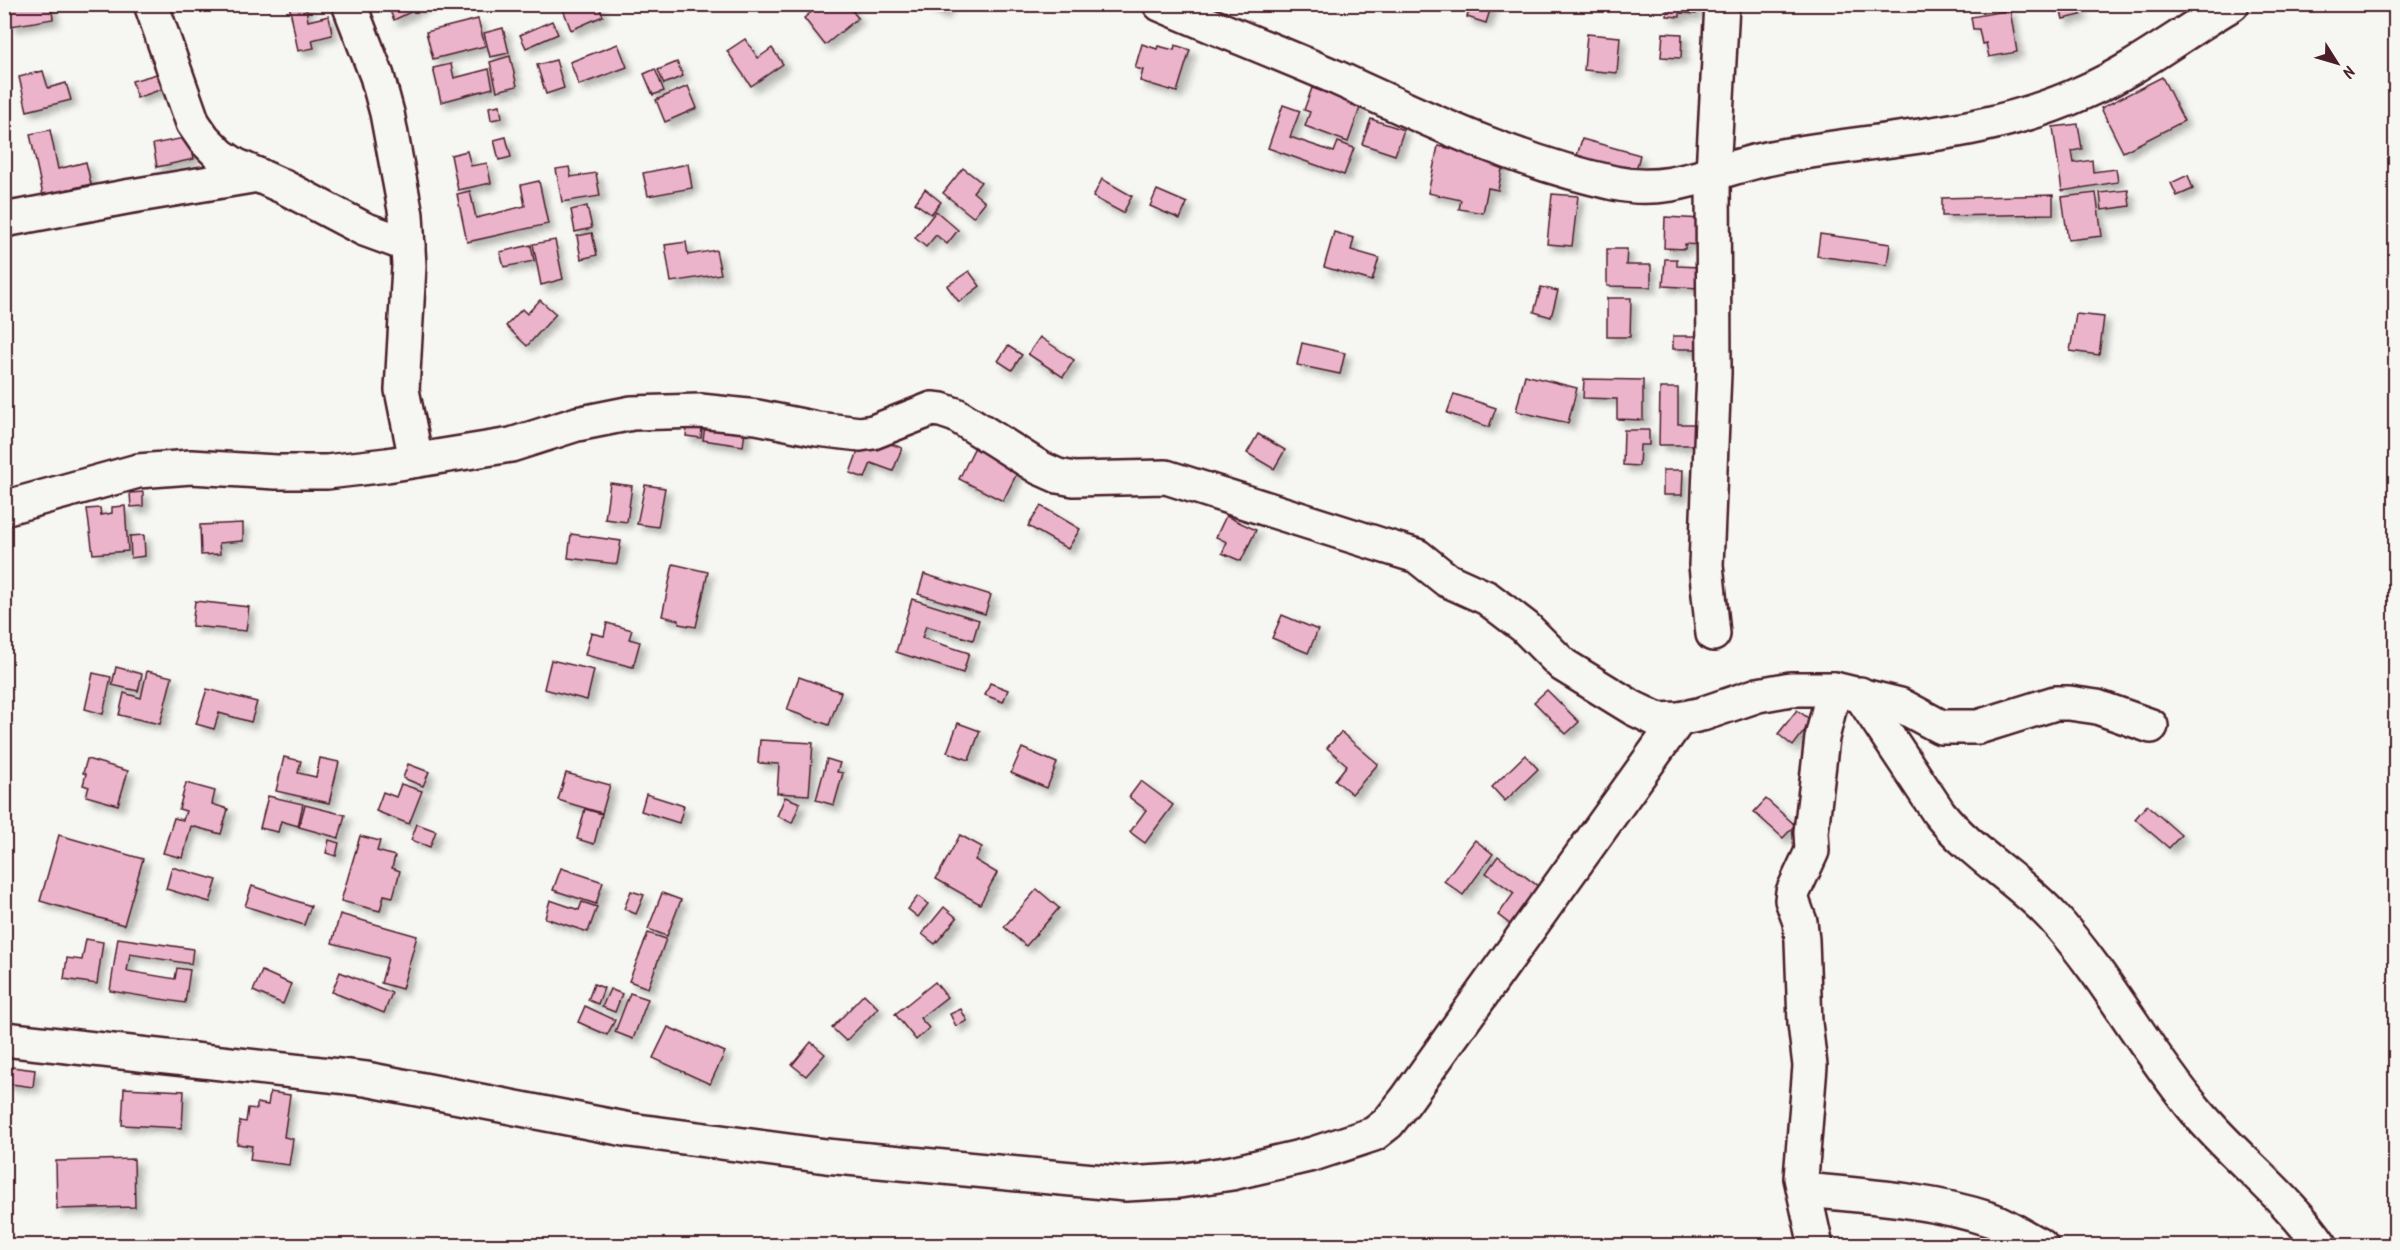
<svg xmlns="http://www.w3.org/2000/svg" width="2400" height="1250" font-family="Kalam,sans-serif">
<style>
.building{fill:#ebb4cb;stroke:#4a1f2b;stroke-width:1.5;filter:url(#shadow)}
.lines{fill:none;stroke-linecap:round;stroke-linejoin:round}
.street-casing{stroke:#4a1f2b;stroke-width:38}
.street{stroke:#f6f6f2;stroke-width:33}
</style>
<defs>
<filter id="shadow"><feDropShadow dx="5.5" dy="5.5" stdDeviation="3" flood-color="#0004"/></filter>
</defs>
<rect width="100%" height="100%" fill="#f6f6f2"/>
<filter id="ink" filterUnits="userSpaceOnUse"><feTurbulence type="fractalNoise" baseFrequency=".0167" numOctaves="2"/><feDisplacementMap in="SourceGraphic" scale="12" xChannelSelector="R" yChannelSelector="G"/><feConvolveMatrix kernelMatrix="1 2 1 2 8 2 1 2 1" color-interpolation-filters="sRGB"/></filter>
<g filter="url(#ink)">
<g class="building">
<polygon points="19,4 51,4 53,19 11,26 8,6"/>
<polygon points="289,4 320,4 306,7 308,21 329,16 332,35 312,40 314,48 298,51"/>
<polygon points="387,4 427,4 394,20"/>
<polygon points="561,4 598,4 603,16 571,30"/>
<polygon points="821,4 826,10 833,4 847,4 858,18 825,45 804,18"/>
<polygon points="924,4 947,4 943,14"/>
<polygon points="1471,4 1492,4 1486,23 1467,17"/>
<polygon points="1668,4 1697,4 1696,14 1680,13 1680,17 1667,16"/>
<polygon points="2059,4 2078,4 2081,15 2063,19"/>
<polygon points="2010,10 2017,52 1989,57 1986,43 1982,44 1979,29 1973,29 1971,17"/>
<polygon points="478,19 485,46 433,59 426,32"/>
<polygon points="552,21 558,34 526,48 520,35"/>
<polygon points="503,28 509,53 490,57 484,33"/>
<polygon points="1663,33 1682,34 1681,58 1661,57"/>
<polygon points="1587,34 1620,37 1617,73 1584,70"/>
<polygon points="745,39 758,58 772,48 783,64 751,86 727,51"/>
<polygon points="618,44 627,67 579,85 570,62"/>
<polygon points="1142,44 1157,49 1158,46 1174,50 1175,45 1190,50 1177,92 1140,81 1143,70 1135,68"/>
<polygon points="510,56 517,86 497,91 490,62"/>
<polygon points="556,60 564,88 546,94 537,65"/>
<polygon points="677,62 683,76 664,84 658,70"/>
<polygon points="451,64 454,78 489,69 493,88 441,102 433,68"/>
<polygon points="655,69 664,91 653,95 644,74"/>
<polygon points="43,71 48,88 66,83 71,100 27,111 19,77"/>
<polygon points="164,72 168,87 137,98 132,81"/>
<polygon points="2162,77 2184,121 2123,152 2101,108"/>
<polygon points="688,86 697,108 665,122 656,100"/>
<polygon points="1312,88 1361,105 1348,142 1305,126 1310,112 1304,110"/>
<polygon points="500,105 502,118 491,120 489,107"/>
<polygon points="1283,105 1300,111 1290,137 1334,152 1338,142 1354,148 1344,175 1268,148"/>
<polygon points="1371,119 1404,130 1395,155 1362,144"/>
<polygon points="2078,124 2082,149 2072,151 2074,163 2092,160 2093,172 2116,169 2118,182 2062,191 2053,127"/>
<polygon points="50,130 58,169 86,162 91,184 43,195 30,134"/>
<polygon points="189,137 194,159 157,167 153,144"/>
<polygon points="506,137 511,157 499,160 494,140"/>
<polygon points="1582,139 1640,155 1635,174 1576,159"/>
<polygon points="1438,146 1504,159 1498,190 1488,188 1483,213 1459,209 1461,200 1428,193"/>
<polygon points="467,151 471,166 487,163 491,183 458,190 451,155"/>
<polygon points="688,164 692,188 648,196 643,173"/>
<polygon points="569,167 571,177 596,173 600,196 562,202 556,169"/>
<polygon points="963,168 981,182 973,192 985,202 973,217 943,193"/>
<polygon points="2188,175 2193,189 2177,196 2171,183"/>
<polygon points="1102,179 1132,196 1123,213 1093,197"/>
<polygon points="539,181 548,224 467,242 457,194 470,191 476,218 525,206 521,185"/>
<polygon points="925,189 941,202 931,214 915,203"/>
<polygon points="1157,190 1187,203 1180,219 1150,206"/>
<polygon points="2128,190 2130,206 2102,210 2100,193"/>
<polygon points="2096,193 2102,236 2068,240 2062,197"/>
<polygon points="1552,194 1578,196 1572,246 1547,244"/>
<polygon points="2053,195 2053,214 1942,216 1942,198"/>
<polygon points="587,206 592,228 575,232 571,210"/>
<polygon points="936,211 958,230 947,244 936,235 926,247 915,238"/>
<polygon points="1665,217 1703,219 1701,245 1685,244 1685,249 1664,248"/>
<polygon points="1334,232 1354,238 1351,250 1379,258 1372,281 1324,267"/>
<polygon points="592,233 597,255 581,259 577,236"/>
<polygon points="1820,234 1890,244 1887,265 1817,256"/>
<polygon points="555,240 563,279 541,285 533,244"/>
<polygon points="686,242 688,255 716,250 721,274 671,282 665,245"/>
<polygon points="531,245 534,261 504,267 500,252"/>
<polygon points="1607,249 1627,249 1626,265 1651,265 1651,287 1607,286"/>
<polygon points="1665,259 1677,259 1677,266 1700,267 1699,288 1663,286"/>
<polygon points="969,271 980,286 959,302 947,286"/>
<polygon points="1541,287 1558,291 1551,317 1534,312"/>
<polygon points="1607,298 1631,298 1630,337 1607,337"/>
<polygon points="540,300 556,314 527,346 506,326 522,309 527,314"/>
<polygon points="2076,314 2104,317 2099,355 2070,351"/>
<polygon points="1673,336 1698,336 1699,349 1673,349"/>
<polygon points="1040,337 1074,360 1063,377 1028,354"/>
<polygon points="1302,343 1345,353 1340,374 1297,365"/>
<polygon points="1008,346 1022,355 1012,370 998,361"/>
<polygon points="1525,375 1577,388 1568,423 1516,411"/>
<polygon points="1584,379 1643,380 1643,420 1617,419 1617,399 1583,398"/>
<polygon points="1660,388 1678,388 1678,424 1708,424 1708,445 1659,445"/>
<polygon points="1454,394 1496,408 1489,427 1447,413"/>
<polygon points="688,419 703,421 701,438 686,436"/>
<polygon points="706,419 746,425 743,446 703,440"/>
<polygon points="1624,430 1649,430 1649,445 1640,445 1639,466 1623,465"/>
<polygon points="864,434 902,448 893,471 871,463 865,478 850,473"/>
<polygon points="1258,434 1285,450 1274,469 1247,453"/>
<polygon points="975,447 1019,469 1003,501 959,479"/>
<polygon points="1663,470 1683,470 1682,495 1663,495"/>
<polygon points="610,483 632,486 627,522 605,519"/>
<polygon points="645,485 665,488 658,527 637,524"/>
<polygon points="143,492 143,506 131,507 130,493"/>
<polygon points="125,506 128,551 93,554 87,509 100,508 101,515 112,513 112,507"/>
<polygon points="1041,506 1080,529 1068,549 1028,526"/>
<polygon points="1226,516 1256,530 1241,561 1222,553 1227,542 1216,537"/>
<polygon points="243,523 243,541 219,543 220,554 201,555 200,525"/>
<polygon points="571,534 621,541 617,564 568,558"/>
<polygon points="144,535 145,556 131,558 130,536"/>
<polygon points="673,564 708,572 696,627 679,624 679,620 662,616"/>
<polygon points="924,574 991,595 985,614 918,594"/>
<polygon points="912,599 979,620 973,640 926,626 922,638 969,653 963,673 896,652"/>
<polygon points="195,601 249,607 246,631 192,626"/>
<polygon points="1282,615 1318,630 1308,653 1272,638"/>
<polygon points="607,623 632,630 629,639 640,642 633,667 585,655 591,633 604,636"/>
<polygon points="551,660 594,670 587,700 544,689"/>
<polygon points="116,667 142,674 138,691 112,685"/>
<polygon points="147,671 172,677 160,724 119,715 124,693 141,698"/>
<polygon points="93,673 111,677 103,714 85,709"/>
<polygon points="799,677 841,692 829,725 787,710"/>
<polygon points="990,683 1008,690 1003,702 985,695"/>
<polygon points="207,689 257,702 251,722 219,713 214,729 196,724"/>
<polygon points="1547,690 1579,722 1566,734 1534,702"/>
<polygon points="1797,710 1812,721 1793,746 1778,734"/>
<polygon points="958,723 980,731 969,760 947,752"/>
<polygon points="1341,732 1378,764 1352,794 1335,780 1347,765 1327,748"/>
<polygon points="760,740 813,743 809,795 777,793 779,764 758,763"/>
<polygon points="1022,748 1057,763 1047,788 1011,773"/>
<polygon points="1525,755 1538,769 1505,801 1492,787"/>
<polygon points="284,757 301,761 298,773 316,777 320,758 339,762 329,803 276,791"/>
<polygon points="87,759 128,771 118,805 86,796 89,787 83,785 86,774 83,773"/>
<polygon points="827,759 840,763 837,772 843,773 834,805 816,800"/>
<polygon points="408,764 429,772 423,786 403,778"/>
<polygon points="566,773 610,785 602,813 558,800"/>
<polygon points="1141,781 1173,805 1145,843 1130,832 1146,810 1129,797"/>
<polygon points="186,783 215,791 212,804 228,809 221,834 191,826 183,858 163,853 174,818 183,820 186,811 179,809"/>
<polygon points="401,784 422,791 409,824 376,811 383,792 396,797"/>
<polygon points="646,794 684,806 679,823 641,811"/>
<polygon points="268,796 303,804 298,826 281,821 278,832 260,828"/>
<polygon points="785,797 800,803 792,823 777,816"/>
<polygon points="1766,799 1795,825 1783,838 1754,812"/>
<polygon points="305,805 345,815 339,838 299,827"/>
<polygon points="2147,805 2181,835 2169,848 2135,819"/>
<polygon points="585,809 602,814 594,844 577,839"/>
<polygon points="417,824 436,831 430,847 411,840"/>
<polygon points="59,835 143,859 124,925 40,901"/>
<polygon points="960,835 982,847 975,860 997,873 980,904 936,879"/>
<polygon points="360,836 380,841 377,851 395,856 392,868 400,871 393,897 384,895 380,911 341,901"/>
<polygon points="329,840 339,843 336,856 326,853"/>
<polygon points="1475,840 1493,854 1463,895 1444,881"/>
<polygon points="1498,856 1543,890 1515,928 1498,915 1514,893 1486,873"/>
<polygon points="172,867 217,880 210,902 166,889"/>
<polygon points="561,868 603,882 596,904 553,890"/>
<polygon points="252,886 311,906 304,925 245,906"/>
<polygon points="1037,889 1059,908 1026,946 1004,927"/>
<polygon points="631,891 644,895 636,914 624,909"/>
<polygon points="662,893 681,900 667,936 648,929"/>
<polygon points="918,896 928,904 918,917 908,909"/>
<polygon points="550,900 579,910 582,902 597,907 588,932 545,918"/>
<polygon points="944,907 957,918 935,944 922,934"/>
<polygon points="340,914 417,936 402,989 381,983 388,958 332,943"/>
<polygon points="648,933 666,939 648,988 629,981"/>
<polygon points="118,938 193,949 191,964 130,954 127,971 175,979 177,968 190,970 185,1003 110,991"/>
<polygon points="86,939 103,942 97,984 64,979 67,958 82,960"/>
<polygon points="262,971 291,984 283,1004 253,991"/>
<polygon points="340,972 392,993 384,1013 332,992"/>
<polygon points="935,982 947,997 920,1018 929,1028 916,1040 895,1014"/>
<polygon points="594,984 604,988 598,1004 588,1000"/>
<polygon points="610,989 622,994 615,1012 602,1007"/>
<polygon points="630,993 648,999 633,1039 615,1032"/>
<polygon points="864,994 878,1008 846,1041 832,1028"/>
<polygon points="585,1006 615,1020 607,1035 578,1022"/>
<polygon points="961,1009 967,1021 956,1026 950,1014"/>
<polygon points="668,1027 725,1052 710,1084 653,1058"/>
<polygon points="811,1042 825,1054 806,1076 792,1065"/>
<polygon points="4,1066 35,1070 33,1087 4,1083"/>
<polygon points="124,1088 184,1091 182,1128 122,1125"/>
<polygon points="270,1092 290,1095 284,1137 293,1139 289,1165 250,1160 252,1146 237,1144 240,1121 246,1122 248,1108 257,1109 257,1103 268,1105"/>
<polygon points="134,1159 135,1207 57,1209 56,1161"/>
</g>
<g class="lines">
<g class="street-casing">
<g id="street">
<polyline points="151,4 193,123 204,139 220,155 235,165 284,187 364,229 408,245"/>
<polyline points="349,4 377,76 387,113 406,215 409,266 402,390 416,460"/>
<path d="M1160,4C1218,29 1277,52 1335,77C1425,118 1516,162 1614,183C1674,196 1719,167 1776,157C1882,137 1984,138 2084,92C2137,69 2182,33 2232,4"/>
<polyline points="4,220 126,197 258,175"/>
<polyline points="4,508 138,471 191,467 276,472 327,472 387,465 511,445 577,424 632,413 700,411 757,417 817,429 860,434 873,432 932,409 941,410 956,415 1040,468 1058,476 1074,479 1166,477 1381,545 1417,556 1447,580 1487,598 1525,627 1563,665 1633,708 1658,720 1679,719 1702,714 1758,695 1791,689 1834,689 1900,705 1941,727 1978,727 2055,703 2069,703 2097,707 2151,726"/>
<polyline points="1713,634 1706,565 1714,373 1713,173 1722,4"/>
<path d="M1860,694L1939,813C1972,854 2018,879 2053,917C2107,977 2145,1050 2197,1112C2236,1159 2286,1195 2321,1246"/>
<polyline points="4,1039 366,1079 630,1130 826,1156 1126,1184 1179,1181 1232,1173 1313,1154 1374,1134 1388,1123 1406,1100 1679,719"/>
<path d="M1804,1190C1866,1196 1932,1200 1992,1220C2009,1226 2024,1238 2041,1246"/>
<polyline points="1816,1246 1801,1178 1810,1066 1805,1023 1802,940 1800,922 1792,900 1793,892 1812,851 1811,832 1822,738 1834,689"/>
</g>
</g>
<use href="#street" class="street"/>
</g>
</g>
<rect width="2400" height="1250" fill="none" stroke="#f6f6f2" stroke-width="24"/>
<rect x="12" y="12" width="2376" height="1226" fill="none" stroke="#4a1f2b" stroke-width="2" filter="url(#ink)"/>
<g transform="translate(2337 63) rotate(127)" stroke="#f6f6f2" stroke-width="4.5" paint-order="stroke">
<path d="M0-4.5L10 22L0 15L-10 22Z" fill="#4a1f2b"/>
<text y="-9" font-size="16" font-weight="bold" text-anchor="middle" fill="#4a1f2b">N</text>
</g>
</svg>
